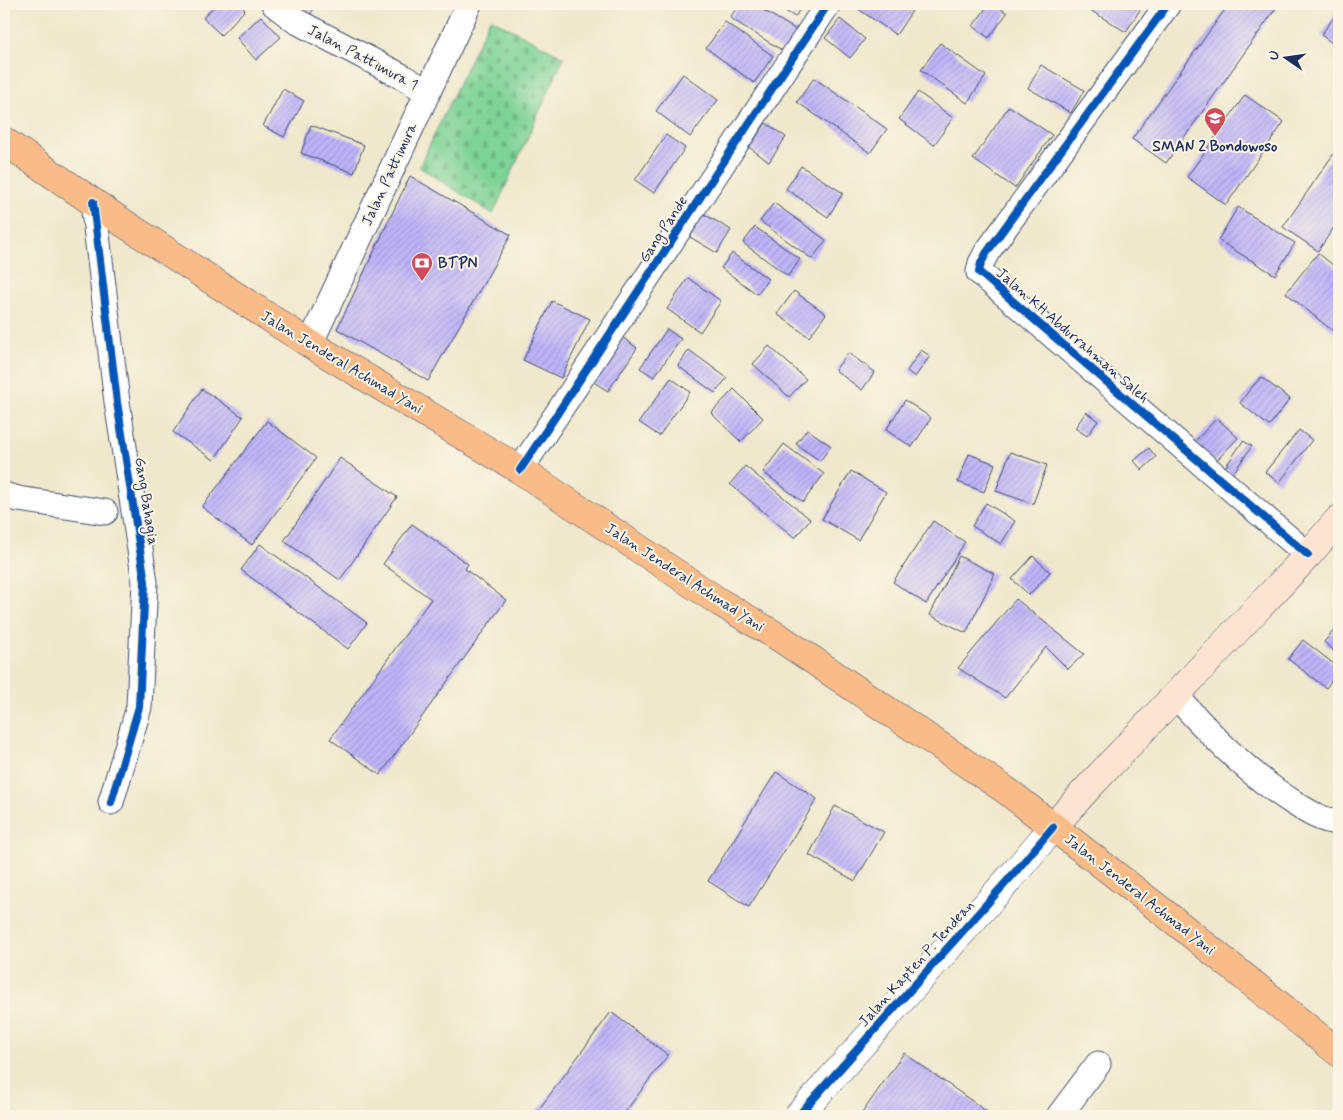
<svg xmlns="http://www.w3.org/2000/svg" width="1343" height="1120" font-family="Mynerve,sans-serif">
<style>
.cemetery{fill:url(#cemetery-stones);stroke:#4c817a}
.building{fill:url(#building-hatch)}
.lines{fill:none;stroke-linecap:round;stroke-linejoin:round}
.minor-casing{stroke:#3b4b6e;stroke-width:27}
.tertiary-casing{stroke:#3b4b6e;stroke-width:29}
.secondary-casing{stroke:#3b4b6e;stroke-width:29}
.primary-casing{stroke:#3b4b6e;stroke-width:29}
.minor{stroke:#fff;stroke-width:25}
.tertiary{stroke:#fff;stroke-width:28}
.secondary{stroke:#fde4d0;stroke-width:28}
.primary{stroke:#f9bc89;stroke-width:28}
.cycleway-casing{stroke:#fcf5e5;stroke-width:11}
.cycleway{stroke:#0057b8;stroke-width:8}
.labels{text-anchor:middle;stroke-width:4;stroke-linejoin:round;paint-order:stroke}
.street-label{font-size:15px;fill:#1b2f5e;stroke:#fcf5e5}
.poi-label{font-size:15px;font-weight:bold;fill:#1b2f5e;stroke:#fcf5e5}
</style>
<defs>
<pattern id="cemetery-stones" width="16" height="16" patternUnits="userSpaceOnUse" patternTransform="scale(1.25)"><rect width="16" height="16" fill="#7ed396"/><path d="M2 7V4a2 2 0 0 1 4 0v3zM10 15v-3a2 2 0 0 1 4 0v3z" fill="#6cb584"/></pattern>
<pattern id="building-hatch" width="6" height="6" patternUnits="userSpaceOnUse" patternTransform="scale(1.25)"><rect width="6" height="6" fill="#c0b5fa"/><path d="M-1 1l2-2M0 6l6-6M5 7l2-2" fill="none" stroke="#9b94ce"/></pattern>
</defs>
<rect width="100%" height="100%" fill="#fcf5e5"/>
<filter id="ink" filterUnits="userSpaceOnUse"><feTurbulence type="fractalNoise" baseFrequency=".02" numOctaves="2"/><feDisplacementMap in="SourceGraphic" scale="10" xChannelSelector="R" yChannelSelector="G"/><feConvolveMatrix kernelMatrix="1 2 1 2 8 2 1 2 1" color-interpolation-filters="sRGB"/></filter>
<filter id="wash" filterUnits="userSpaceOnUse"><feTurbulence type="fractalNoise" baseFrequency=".0096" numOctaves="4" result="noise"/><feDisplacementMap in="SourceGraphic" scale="20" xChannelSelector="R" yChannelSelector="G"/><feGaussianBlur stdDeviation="1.12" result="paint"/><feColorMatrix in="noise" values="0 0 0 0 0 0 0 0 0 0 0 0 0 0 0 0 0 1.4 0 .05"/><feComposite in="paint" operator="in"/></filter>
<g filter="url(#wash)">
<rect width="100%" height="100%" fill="#efe8cc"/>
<polygon class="cemetery" points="490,18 564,57 493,214 419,167"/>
<g id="blocks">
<g class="building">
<polygon points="216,4 239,4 245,10 221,35 203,18"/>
<polygon points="293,4 317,4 310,15"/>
<polygon points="739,4 753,4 801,33 788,54 730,18"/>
<polygon points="774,4 803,4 795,17"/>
<polygon points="851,4 901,4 912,11 896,35"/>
<polygon points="989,4 994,4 1007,13 989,38 973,26"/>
<polygon points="1080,4 1134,4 1141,8 1126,32"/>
<polygon points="1229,4 1279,4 1166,163 1132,139"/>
<polygon points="1339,10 1339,48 1321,35"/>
<polygon points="261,16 281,37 256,60 237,38"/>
<polygon points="840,19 865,39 850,58 825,38"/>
<polygon points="725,22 773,56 754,83 706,48"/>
<polygon points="940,43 986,76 967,103 921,70"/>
<polygon points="1041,65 1084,90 1071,113 1028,88"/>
<polygon points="683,74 718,100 690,137 656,111"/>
<polygon points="814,78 887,129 870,153 797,102"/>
<polygon points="283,89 304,101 284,137 263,126"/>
<polygon points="918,92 953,118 934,145 899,119"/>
<polygon points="1245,95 1284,122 1226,205 1187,177"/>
<polygon points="1009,106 1052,135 1015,188 973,159"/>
<polygon points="766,123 786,137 769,162 749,147"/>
<polygon points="311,125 364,145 354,173 301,153"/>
<polygon points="666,135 685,148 654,193 635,180"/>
<polygon points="1339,146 1339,220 1318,251 1283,227"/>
<polygon points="801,166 843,193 828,217 786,189"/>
<polygon points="410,176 511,235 428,381 337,329"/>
<polygon points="774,203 826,240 812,259 760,221"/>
<polygon points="1238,207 1295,243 1275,275 1218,240"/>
<polygon points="704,214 731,230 717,253 690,237"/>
<polygon points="755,227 800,259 788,276 743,243"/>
<polygon points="732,253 768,279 757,294 721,268"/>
<polygon points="1318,253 1339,270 1339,336 1286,293"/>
<polygon points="688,278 721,301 700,332 667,309"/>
<polygon points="794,291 826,314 809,337 777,314"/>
<polygon points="552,301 590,319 561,378 523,360"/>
<polygon points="667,329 681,339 654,377 640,368"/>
<polygon points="614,331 637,348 608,391 584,376"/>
<polygon points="769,346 806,379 789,397 753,364"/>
<polygon points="689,350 727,378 715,393 678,366"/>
<polygon points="921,350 930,356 915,377 907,371"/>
<polygon points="848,353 875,372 862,390 835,370"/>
<polygon points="1261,377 1290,399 1269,426 1240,403 1247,393"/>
<polygon points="671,378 690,392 659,436 639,422"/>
<polygon points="202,389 243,417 214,460 173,432"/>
<polygon points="734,389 763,418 741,442 711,413"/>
<polygon points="905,400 931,418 912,447 886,430"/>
<polygon points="1086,412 1098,421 1087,436 1075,428"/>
<polygon points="1217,418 1238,438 1215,462 1194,442"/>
<polygon points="267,421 316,458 252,545 202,507"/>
<polygon points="807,429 831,446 820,461 796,444"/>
<polygon points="1299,430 1312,440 1279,483 1265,472"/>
<polygon points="1243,441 1252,446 1232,475 1224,469"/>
<polygon points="784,444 824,474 803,502 763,472"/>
<polygon points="1149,448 1156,457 1142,470 1134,461"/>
<polygon points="1010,452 1047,465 1033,504 996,491"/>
<polygon points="969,454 995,464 984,492 958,482"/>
<polygon points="340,458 397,497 340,580 284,541"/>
<polygon points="745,466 810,519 795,538 730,484"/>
<polygon points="851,471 886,492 858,540 822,519"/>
<polygon points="986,503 1015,521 1001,544 972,526"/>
<polygon points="933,521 965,542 926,604 893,582"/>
<polygon points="412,524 468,564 465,569 506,600 380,775 330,739 431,599 383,564"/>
<polygon points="260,544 367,623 348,649 241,570"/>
<polygon points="959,556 995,574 966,633 930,615"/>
<polygon points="1033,556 1050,572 1029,595 1012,579"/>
<polygon points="1016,599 1084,654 1068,669 1046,647 1005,698 958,668"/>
<polygon points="1339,624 1339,655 1324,642"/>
<polygon points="1303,640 1339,668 1339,670 1326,688 1288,659"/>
<polygon points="776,772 817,799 749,907 708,881"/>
<polygon points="835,806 884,832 855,881 809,855"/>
<polygon points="611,1012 668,1055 622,1116 534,1116"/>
<polygon points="904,1053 993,1116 860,1116"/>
</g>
</g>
</g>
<g filter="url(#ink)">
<use href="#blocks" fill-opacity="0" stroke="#3b4b6e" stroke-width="1"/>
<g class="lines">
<g class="minor-casing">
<g id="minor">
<polyline points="274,4 296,21 401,76 428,92"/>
<polyline points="1168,4 987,252 981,263 979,272 1308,555"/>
<polyline points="93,202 117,402 145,582 139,707 111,802"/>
<polyline points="310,344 469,4"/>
<polyline points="520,470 828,4"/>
<polyline points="4,495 18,499 105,512"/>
<path d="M1175,695C1211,735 1248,774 1294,803C1308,812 1322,821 1339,822"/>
<polyline points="1059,1116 1098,1064"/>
</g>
</g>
<g class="tertiary-casing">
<polyline id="tertiary" points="798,1116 1017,870 1053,827"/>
</g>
<g class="secondary-casing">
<polyline id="secondary" points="1053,827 1086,790 1308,555 1339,519"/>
</g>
<g class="primary-casing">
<polyline id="primary" points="4,141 122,222 310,344 520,470 721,603 780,638 1007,791 1176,922 1339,1053"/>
</g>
<use href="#minor" class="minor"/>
<use href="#tertiary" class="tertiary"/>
<use href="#secondary" class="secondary"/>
<use href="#primary" class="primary"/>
<g class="cycleway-casing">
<g id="cycleway">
<polyline points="1168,4 987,252 981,263 979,272 1308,555"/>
<polyline points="93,202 117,402 145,582 139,707 111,802"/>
<polyline points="520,470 828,4"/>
<polyline points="798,1116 1017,870 1053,827"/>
</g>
</g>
<use href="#cycleway" class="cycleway"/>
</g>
</g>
<defs>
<g id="school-pin" transform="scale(1.125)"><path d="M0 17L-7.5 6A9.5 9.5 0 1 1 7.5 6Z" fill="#d1495b" stroke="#fcf5e5"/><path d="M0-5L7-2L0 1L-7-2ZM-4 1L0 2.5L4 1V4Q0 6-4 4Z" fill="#fff"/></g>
<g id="bank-pin" transform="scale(1.125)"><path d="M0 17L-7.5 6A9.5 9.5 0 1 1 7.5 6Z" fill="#d1495b" stroke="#fcf5e5"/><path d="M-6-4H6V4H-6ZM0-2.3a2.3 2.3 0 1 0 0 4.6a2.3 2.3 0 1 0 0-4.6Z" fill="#fff"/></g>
</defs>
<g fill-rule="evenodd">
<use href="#school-pin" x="1215" y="118"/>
<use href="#bank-pin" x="422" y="263"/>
</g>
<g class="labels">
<g class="street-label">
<text transform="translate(363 57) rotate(28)" y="5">Jalan Pattimura 1</text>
<text transform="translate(389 174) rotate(-65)" y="5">Jalan Pattimura</text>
<text transform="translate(663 229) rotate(-57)" y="5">Gang Pande</text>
<text transform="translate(1073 335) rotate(41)" y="5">Jalan KH Abdurrahman Saleh</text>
<text transform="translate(342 362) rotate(31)" y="5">Jalan Jenderal Achmad Yani</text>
<text transform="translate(147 501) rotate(81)" y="5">Gang Bahagia</text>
<text transform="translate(685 577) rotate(33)" y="5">Jalan Jenderal Achmad Yani</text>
<text transform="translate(1140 894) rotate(38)" y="5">Jalan Jenderal Achmad Yani</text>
<text transform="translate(916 963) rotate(-48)" y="5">Jalan Kapten P. Tendean</text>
</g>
<g class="poi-label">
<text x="1215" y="151">SMAN 2 Bondowoso</text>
<text x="438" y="268" text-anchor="start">BTPN</text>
</g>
</g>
<rect width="1343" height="1120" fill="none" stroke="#fcf5e5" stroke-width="20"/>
<g transform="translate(1286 58) rotate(283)" stroke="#fcf5e5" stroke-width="4" paint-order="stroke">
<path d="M0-4L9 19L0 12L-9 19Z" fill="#1b2f5e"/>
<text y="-8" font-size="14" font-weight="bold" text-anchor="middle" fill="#1b2f5e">U</text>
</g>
</svg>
